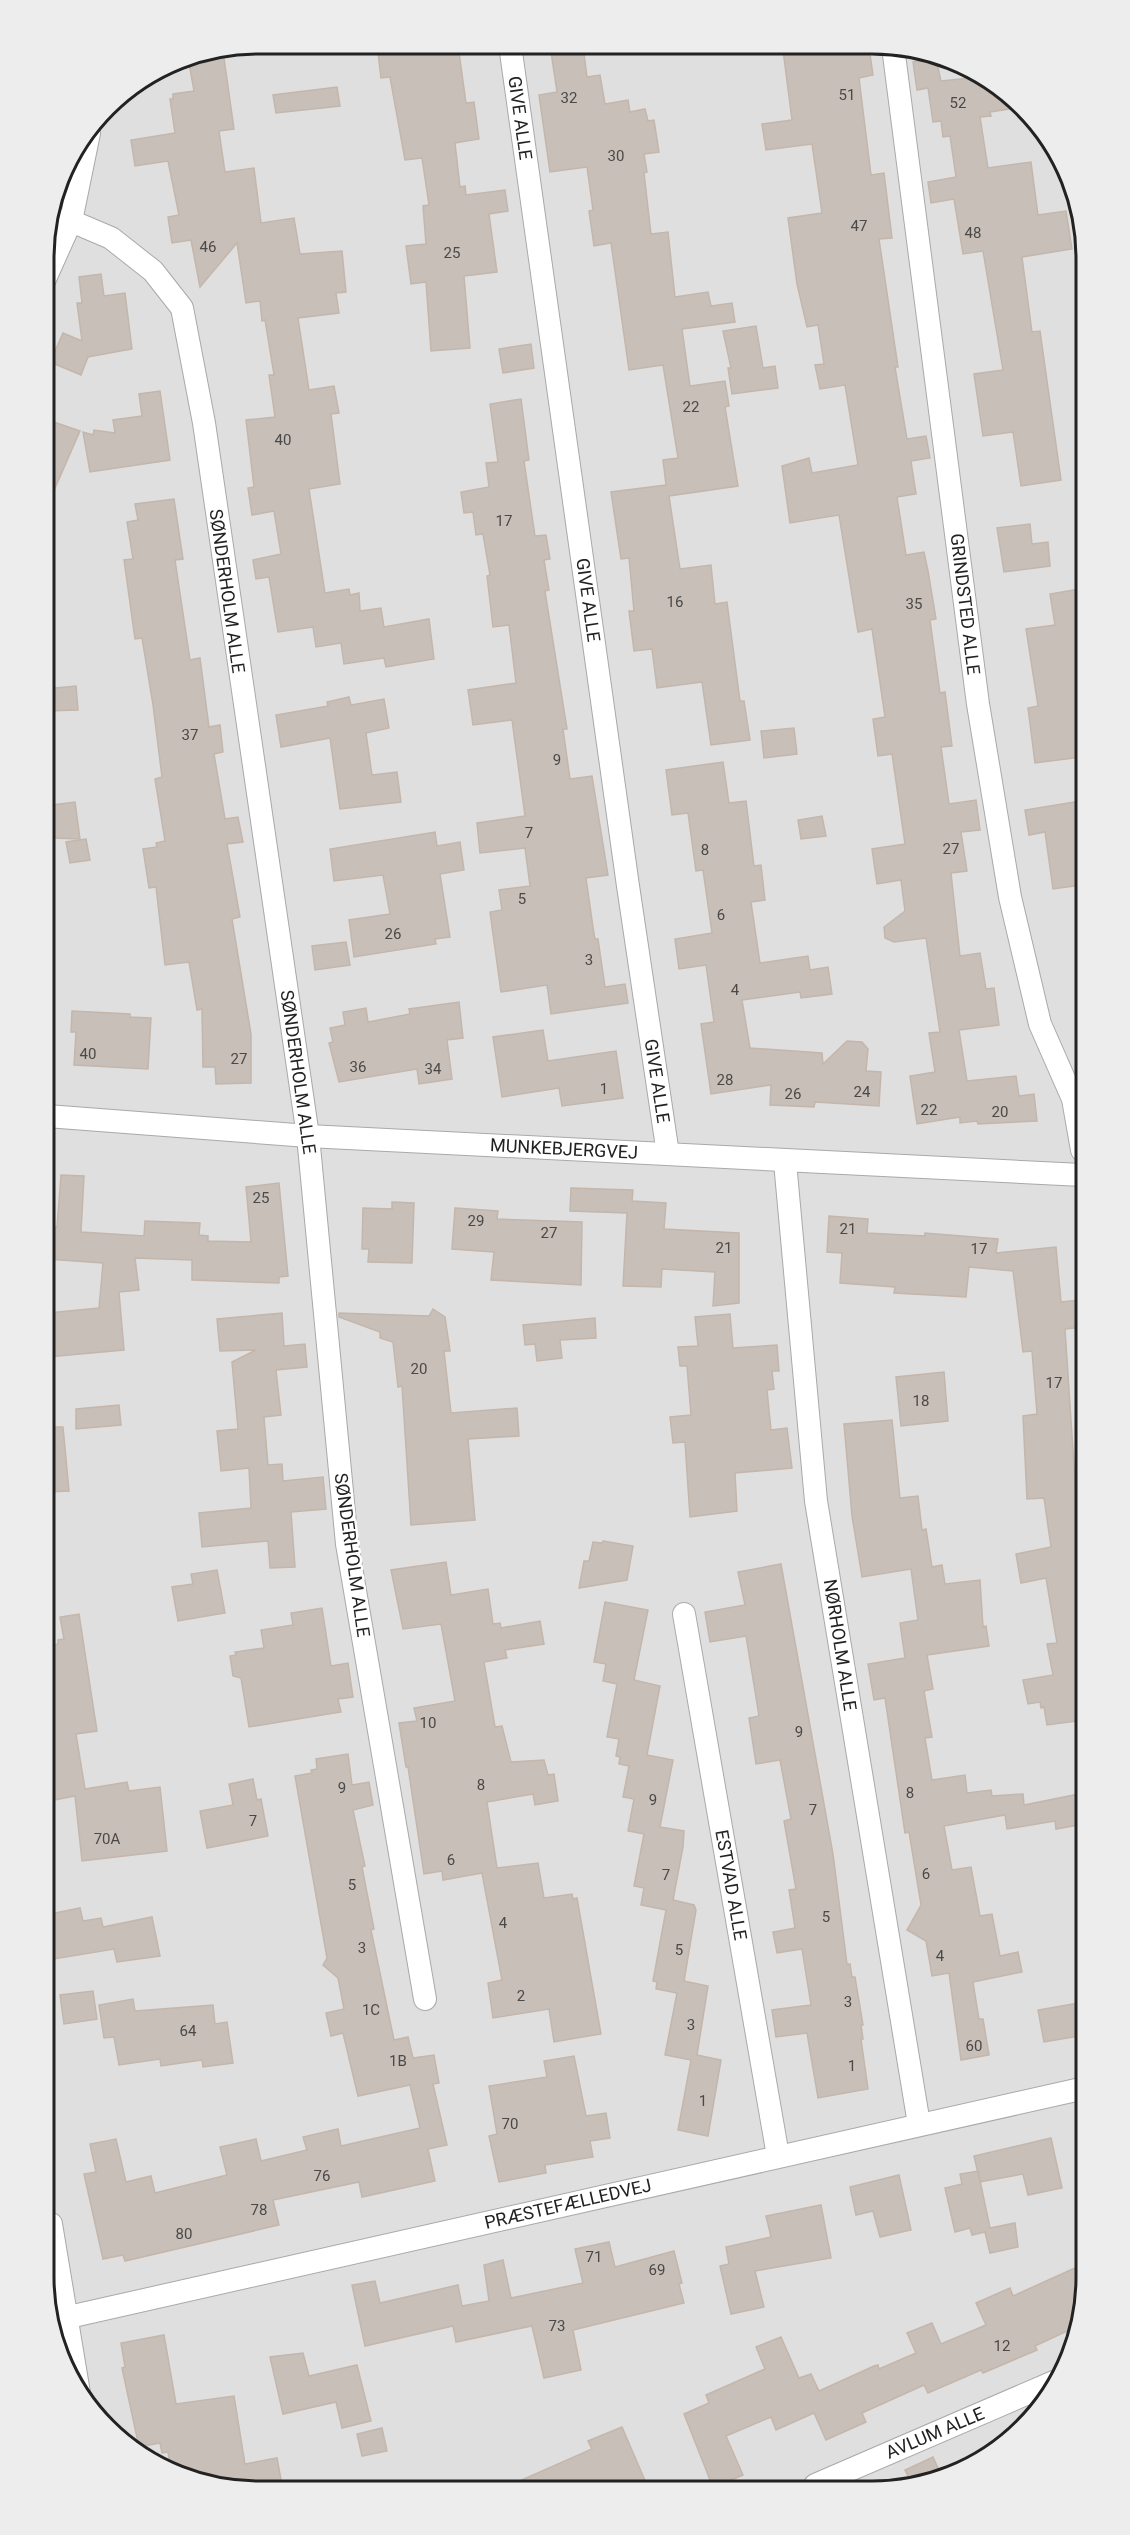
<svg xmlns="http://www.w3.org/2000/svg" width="1130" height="2535" font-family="Roboto,sans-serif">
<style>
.residential{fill:#e0dfdf}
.building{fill:#c7bfb8;stroke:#c4b6ab;stroke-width:1.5}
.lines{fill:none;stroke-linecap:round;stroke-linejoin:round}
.street-casing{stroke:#a9a9a9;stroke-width:24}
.street{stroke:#fff;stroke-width:22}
.labels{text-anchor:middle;stroke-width:5;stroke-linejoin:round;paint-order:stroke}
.number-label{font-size:15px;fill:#4b4948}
.street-label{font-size:18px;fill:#222;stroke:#fff}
.rim{fill:none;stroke:#222;stroke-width:3}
</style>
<rect width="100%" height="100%" fill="#f2efe9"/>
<polygon class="residential" points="258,44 913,48 1014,97 1050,139 1079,202 1086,2291 1070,2359 1033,2418 991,2455 928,2484 217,2487 116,2438 72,2384 51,2333 44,244 66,164 116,97 176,60"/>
<g class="building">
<polygon points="377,44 458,45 466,103 474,102 479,139 455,143 460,187 465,186 466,195 505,190 508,211 489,214 497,272 464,276 470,348 431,351 426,282 411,284 406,246 426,244 423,206 429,205 422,158 405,160 390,77 381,78"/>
<polygon points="550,45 583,46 587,77 600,75 605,104 628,100 630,112 645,109 648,121 654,120 659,152 644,154 647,172 644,173 651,234 668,232 675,297 708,292 711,306 732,303 735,322 682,329 690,386 725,381 729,406 725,407 738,486 669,496 680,569 711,565 715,604 727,602 740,701 744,701 750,740 711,745 702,682 657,688 652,649 634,651 629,611 634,611 629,558 621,559 611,492 666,485 663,460 678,458 663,365 629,370 611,243 594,246 589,211 593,210 587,167 550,172 539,95 557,92"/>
<polygon points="804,47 869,47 873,75 859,78 871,175 884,173 892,238 879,239 898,367 895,367 907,439 926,436 930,458 911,461 916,494 897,497 906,555 924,552 928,571 936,619 930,620 940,693 945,692 952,746 941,747 949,804 976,800 980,830 961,832 967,871 951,873 960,956 980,953 986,989 994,988 999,1025 959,1030 967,1081 1016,1076 1019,1096 1034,1094 1037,1121 978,1124 977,1121 960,1123 960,1117 917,1124 910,1076 935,1072 929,1033 940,1032 926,938 894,942 885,938 884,927 905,911 901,880 877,884 872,849 905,844 892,754 878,756 873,719 885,717 872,629 858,632 839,515 790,523 782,466 809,458 812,473 858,465 845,385 820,389 815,365 824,364 818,325 807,327 797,284 788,218 822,213 812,144 766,150 762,124 792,120 783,50"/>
<polygon points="223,51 234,129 219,131 225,172 254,168 261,223 294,218 300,254 342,251 346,292 336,293 339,313 298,318 309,390 334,386 339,413 331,414 340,484 309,489 325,593 349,589 350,595 359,593 360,611 381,608 384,627 429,619 434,659 386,667 384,658 344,664 341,643 316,647 313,627 278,632 269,577 256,579 253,560 281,554 274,511 252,515 248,488 254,487 246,420 275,417 269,375 274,375 265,320 262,321 260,301 246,303 237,243 200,287 191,240 172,243 168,217 179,215 168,161 135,166 131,140 175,133 170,99 173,99 173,94 194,91 188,57"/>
<polygon points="936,59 941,81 970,78 1014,97 1022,107 990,112 991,116 980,117 988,168 1031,162 1038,215 1066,211 1072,249 1022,257 1032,332 1040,331 1061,480 1021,486 1013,432 983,436 974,374 1003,370 983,251 963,254 954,199 931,203 928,182 956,177 950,136 943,137 941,121 933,122 928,88 917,90 913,62"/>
<polygon points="337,87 340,106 276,113 273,95"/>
<polygon points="101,274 104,296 125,293 132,349 88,357 81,375 50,362 63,333 82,341 77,303 82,303 79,277"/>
<polygon points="756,326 763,368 775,366 778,388 732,394 728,368 731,368 723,331"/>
<polygon points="531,344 534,368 503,373 499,349"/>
<polygon points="160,391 170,460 90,472 83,432 93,435 94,430 115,433 113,420 142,416 139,394"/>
<polygon points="521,399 529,460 524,461 535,536 546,535 550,559 544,560 549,590 545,591 567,729 563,729 570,779 592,776 608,875 586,878 594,934 595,939 598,939 605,987 625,984 628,1003 551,1014 547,985 501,992 490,912 502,910 499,890 530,886 525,848 480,853 477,823 525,816 512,720 473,725 468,690 516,683 509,625 493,627 487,576 490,575 483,534 476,535 473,512 464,513 461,492 489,487 486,463 498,462 490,404"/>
<polygon points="45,419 80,431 45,511"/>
<polygon points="174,499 183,559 175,560 190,660 200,658 209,727 220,725 223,752 214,754 225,819 238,817 243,842 227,844 240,917 232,919 251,1034 251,1083 216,1084 215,1067 203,1067 202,1009 197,1010 189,962 165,965 156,887 149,888 143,849 157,847 156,843 165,841 155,779 162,777 153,705 142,638 135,639 124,560 133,559 127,522 138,520 135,504"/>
<polygon points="1030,524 1032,544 1048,542 1050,566 1004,572 997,528"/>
<polygon points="1080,589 1081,757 1035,763 1028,708 1038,706 1026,629 1055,625 1050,594"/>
<polygon points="76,686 78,710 46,711 45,689"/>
<polygon points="349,697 351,705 384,699 389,728 366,733 372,775 397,772 401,802 340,809 330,738 281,747 276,715 328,706 327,702"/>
<polygon points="794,728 797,754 764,758 761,731"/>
<polygon points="723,762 729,803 746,801 754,866 761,865 765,900 751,902 760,963 808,956 810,970 828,967 832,994 801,998 800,992 742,1000 750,1048 822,1053 823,1064 847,1041 862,1042 868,1049 866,1071 881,1072 879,1106 815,1102 814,1107 770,1105 771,1085 711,1094 701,1024 714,1022 706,965 679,969 675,939 712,933 703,870 696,871 688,813 672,815 666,770"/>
<polygon points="1081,801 1081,885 1053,889 1045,832 1029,835 1025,810"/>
<polygon points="75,802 80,839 51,838 52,805"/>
<polygon points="822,816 826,836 801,839 798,820"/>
<polygon points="435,832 437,846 460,842 464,870 440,874 450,937 435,939 436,944 354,957 349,920 390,914 383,875 334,881 330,849"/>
<polygon points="86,839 90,860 70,863 66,842"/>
<polygon points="346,942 350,965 315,970 312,946"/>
<polygon points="459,1002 463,1038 447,1040 452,1079 419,1084 417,1069 339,1082 329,1043 333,1042 330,1028 345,1025 343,1012 366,1008 368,1022 410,1014 409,1009"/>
<polygon points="72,1011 130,1014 130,1017 151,1018 148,1069 74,1065 76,1032 71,1032"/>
<polygon points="543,1030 548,1061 616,1051 623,1098 562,1106 559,1088 502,1097 493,1037"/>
<polygon points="61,1175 84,1176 81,1232 144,1236 145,1221 200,1223 199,1235 208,1236 208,1241 251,1242 246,1187 279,1183 288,1276 279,1277 279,1283 192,1280 192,1260 135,1258 139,1290 119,1292 124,1350 48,1357 48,1313 99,1308 103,1263 47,1259 47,1227 57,1227"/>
<polygon points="571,1188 633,1190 632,1201 666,1203 664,1229 739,1233 739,1303 713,1306 715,1272 662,1269 661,1287 623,1286 627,1213 570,1211"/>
<polygon points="392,1202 414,1203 412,1263 368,1262 369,1249 362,1249 363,1208 392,1209"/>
<polygon points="455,1208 498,1211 497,1219 582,1222 581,1285 491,1280 494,1252 452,1249"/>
<polygon points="829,1216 868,1219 867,1233 925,1236 925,1233 998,1239 996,1253 1056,1247 1061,1302 1080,1300 1083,1323 1083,1327 1065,1329 1076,1496 1083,1495 1084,1720 1047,1725 1044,1707 1041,1708 1040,1702 1028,1704 1023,1680 1053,1675 1047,1644 1057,1643 1046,1578 1021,1583 1016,1554 1051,1547 1044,1498 1027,1499 1023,1416 1037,1414 1032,1351 1023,1352 1013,1271 969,1267 966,1297 894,1293 895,1287 840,1283 842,1253 827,1252"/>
<polygon points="433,1309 445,1317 450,1351 444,1351 451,1413 517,1408 519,1436 468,1439 475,1520 411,1525 402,1386 398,1387 393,1342 380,1338 380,1332 339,1317 339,1313 429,1316"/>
<polygon points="282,1313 284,1346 305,1344 307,1367 276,1370 281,1415 264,1417 268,1465 282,1464 283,1481 323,1477 326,1509 291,1512 295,1567 270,1568 268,1541 202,1547 199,1513 251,1508 249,1468 221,1471 217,1431 238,1429 232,1362 256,1350 220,1351 217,1319"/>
<polygon points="730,1314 733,1348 777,1345 779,1371 772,1371 774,1389 767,1390 771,1430 787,1428 792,1468 735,1473 737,1511 690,1517 685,1442 673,1443 670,1417 691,1415 687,1366 680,1366 678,1347 698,1346 695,1317"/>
<polygon points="595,1318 596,1338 560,1340 562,1358 537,1361 535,1344 525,1345 523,1325"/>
<polygon points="944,1372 948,1421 901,1426 896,1377"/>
<polygon points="119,1405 121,1425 76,1429 76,1409"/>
<polygon points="892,1420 900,1498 918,1496 922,1530 926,1529 932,1567 942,1565 945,1584 980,1580 983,1627 986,1626 989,1646 927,1655 933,1689 924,1691 932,1737 925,1738 932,1780 965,1775 967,1793 991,1790 992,1796 1023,1794 1024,1805 1084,1793 1084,1824 1056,1829 1055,1821 1007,1829 1005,1815 944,1826 952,1870 971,1867 980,1916 992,1914 1000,1956 1018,1952 1022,1972 973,1982 979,2019 983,2019 989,2055 961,2060 949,1973 932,1976 926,1941 907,1930 921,1905 909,1832 905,1833 885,1698 874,1700 868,1664 905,1658 900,1623 918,1620 911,1569 862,1577 852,1516 844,1424"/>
<polygon points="48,1427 63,1427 69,1491 48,1492"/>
<polygon points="603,1541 633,1546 627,1580 579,1588 584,1561 589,1561 593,1542 602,1543"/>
<polygon points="446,1562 451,1595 488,1589 493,1624 500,1623 501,1628 540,1621 544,1644 505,1650 507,1658 484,1662 495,1727 502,1726 511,1762 544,1760 548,1775 554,1774 558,1801 535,1805 533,1794 487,1802 497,1868 538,1863 544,1898 572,1894 573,1899 577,1898 601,2034 554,2042 549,2009 493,2018 488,1983 502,1980 482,1873 443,1880 442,1871 424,1874 408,1767 406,1767 399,1723 417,1721 414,1708 455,1701 441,1624 403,1629 391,1570"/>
<polygon points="781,1564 833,1854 847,1964 850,1964 852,1977 855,1977 863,2025 861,2025 863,2039 861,2039 868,2089 818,2098 807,2033 776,2037 772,2010 811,2005 802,1949 777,1953 773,1932 795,1928 789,1890 796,1889 784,1821 791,1819 780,1760 756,1764 749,1718 759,1716 746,1636 710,1642 705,1612 745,1605 738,1572"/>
<polygon points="217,1570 225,1613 178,1621 172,1587 193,1584 191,1574"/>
<polygon points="605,1602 648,1610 634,1680 660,1686 647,1755 673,1760 660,1827 684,1831 683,1847 673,1900 694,1905 696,1910 684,1981 708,1986 697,2055 721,2060 708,2136 678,2130 691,2060 665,2055 677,1993 656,1989 657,1982 653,1981 666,1910 641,1905 644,1888 634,1886 644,1834 628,1831 634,1799 623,1797 629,1766 619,1764 620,1757 616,1756 619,1739 607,1737 617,1684 603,1681 606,1664 594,1662"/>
<polygon points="322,1608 331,1666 348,1663 353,1697 338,1699 341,1712 249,1727 241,1678 233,1676 230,1656 236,1655 235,1652 264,1648 261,1630 293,1625 291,1613"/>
<polygon points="79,1614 97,1731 76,1734 85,1789 127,1782 129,1791 160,1787 167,1851 82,1861 75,1796 49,1801 49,1646 58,1644 58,1640 64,1639 60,1617"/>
<polygon points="348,1754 352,1785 369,1782 373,1805 353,1810 365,1866 362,1867 374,1929 371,1930 394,2040 408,2037 413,2058 434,2055 439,2083 433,2084 447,2145 428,2149 435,2181 362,2197 359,2182 273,2200 279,2225 125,2261 123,2255 103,2259 84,2174 96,2172 90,2144 116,2139 126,2182 151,2176 155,2193 227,2175 220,2147 256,2139 261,2161 307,2150 303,2137 338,2129 341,2146 420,2128 410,2085 358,2096 343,2033 331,2036 326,2013 344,2009 338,1978 323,1965 327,1958 295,1776 312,1773 311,1770 317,1769 316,1759"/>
<polygon points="253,1779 257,1800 261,1799 268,1836 207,1848 200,1811 233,1805 229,1784"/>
<polygon points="80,1908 83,1921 101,1918 103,1927 152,1917 160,1956 117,1962 114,1949 54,1959 50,1914"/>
<polygon points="93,1991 97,2019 64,2024 60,1995"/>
<polygon points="133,1999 135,2011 213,2005 215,2024 227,2022 233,2063 203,2067 202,2060 161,2066 160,2059 119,2065 114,2037 104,2038 99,2005"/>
<polygon points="1085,2002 1085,2035 1044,2042 1038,2010"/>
<polygon points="574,2056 586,2116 606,2113 610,2138 590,2141 593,2157 545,2165 546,2173 499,2182 489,2136 497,2134 489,2086 547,2077 544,2061"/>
<polygon points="1051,2138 1062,2188 1028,2195 1023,2174 980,2182 974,2156"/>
<polygon points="978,2171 990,2228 1015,2223 1018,2247 990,2253 985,2232 972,2235 970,2228 955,2232 945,2188 962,2184 960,2174"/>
<polygon points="899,2175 911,2230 880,2237 873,2211 856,2215 850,2187"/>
<polygon points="821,2205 831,2258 755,2271 764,2307 731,2314 720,2266 729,2264 726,2247 771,2237 766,2216"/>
<polygon points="609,2242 615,2267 674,2251 682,2283 679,2284 684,2303 573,2330 581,2370 544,2378 532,2326 456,2342 453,2326 365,2346 352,2285 375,2281 380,2303 458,2285 462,2306 489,2301 484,2265 503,2260 511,2298 583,2283 575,2249"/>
<polygon points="1086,2263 1086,2291 1078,2326 1035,2346 1037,2350 983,2373 981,2370 928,2393 924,2385 862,2413 866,2422 826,2440 814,2413 776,2430 771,2417 726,2436 743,2475 719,2485 712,2485 684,2414 709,2403 706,2395 765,2369 756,2347 781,2337 799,2378 811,2374 819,2391 874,2366 878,2365 879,2369 916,2353 907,2333 932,2323 941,2344 986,2325 976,2303 1010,2288 1013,2296"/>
<polygon points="164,2335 176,2404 234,2396 245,2464 277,2458 282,2485 217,2487 170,2464 168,2452 162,2453 160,2443 139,2447 122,2368 125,2367 121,2343"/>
<polygon points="303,2353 309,2376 357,2365 371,2421 342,2428 336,2402 283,2414 270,2357"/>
<polygon points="622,2427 647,2485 508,2486 592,2449 588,2441"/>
<polygon points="382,2428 387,2451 362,2456 357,2434"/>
<polygon points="933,2457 942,2477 928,2484 912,2484 905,2470"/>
</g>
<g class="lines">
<g class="street-casing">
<g id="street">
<polyline points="510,45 628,886 668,1154"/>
<polyline points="893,47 978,704 1010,897 1040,1024 1073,1099 1082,1150"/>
<polyline points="50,220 71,221 111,238 153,271 182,308 204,423 308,1136 347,1544 425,1999"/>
<polyline points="44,281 71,221 89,133"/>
<polyline points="47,1116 308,1136 1082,1175"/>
<polyline points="785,1162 816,1501 919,2124"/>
<polyline points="684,1614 778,2156"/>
<polyline points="51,2224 79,2393"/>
<polyline points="51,2321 1085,2088"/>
<polyline points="815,2485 1056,2381"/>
</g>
</g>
<use href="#street" class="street"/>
</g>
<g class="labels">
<g class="number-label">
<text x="847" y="100">51</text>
<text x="569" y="103">32</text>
<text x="958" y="108">52</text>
<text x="616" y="161">30</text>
<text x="859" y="231">47</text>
<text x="973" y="238">48</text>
<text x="208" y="252">46</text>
<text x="452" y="258">25</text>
<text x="691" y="412">22</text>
<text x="283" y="445">40</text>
<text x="504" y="526">17</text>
<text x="675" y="607">16</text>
<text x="914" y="609">35</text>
<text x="190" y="740">37</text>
<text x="557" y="765">9</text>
<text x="529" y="838">7</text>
<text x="951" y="854">27</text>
<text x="705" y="855">8</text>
<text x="522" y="904">5</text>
<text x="721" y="920">6</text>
<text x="393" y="939">26</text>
<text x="589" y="965">3</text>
<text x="735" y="995">4</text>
<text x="88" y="1059">40</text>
<text x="239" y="1064">27</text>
<text x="358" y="1072">36</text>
<text x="433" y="1074">34</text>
<text x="725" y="1085">28</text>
<text x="604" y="1094">1</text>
<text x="862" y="1097">24</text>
<text x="793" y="1099">26</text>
<text x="929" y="1115">22</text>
<text x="1000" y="1117">20</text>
<text x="261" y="1203">25</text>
<text x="476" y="1226">29</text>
<text x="848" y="1234">21</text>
<text x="549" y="1238">27</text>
<text x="724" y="1253">21</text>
<text x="979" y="1254">17</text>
<text x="419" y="1374">20</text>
<text x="1054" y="1388">17</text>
<text x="921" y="1406">18</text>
<text x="428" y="1728">10</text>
<text x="799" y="1737">9</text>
<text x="481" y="1790">8</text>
<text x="342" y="1793">9</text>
<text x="910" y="1798">8</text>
<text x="653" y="1805">9</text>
<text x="813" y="1815">7</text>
<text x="253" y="1826">7</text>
<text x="107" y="1844">70A</text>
<text x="451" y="1865">6</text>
<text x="926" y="1879">6</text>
<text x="666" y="1880">7</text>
<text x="352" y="1890">5</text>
<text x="826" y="1922">5</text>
<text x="503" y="1928">4</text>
<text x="362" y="1953">3</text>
<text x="679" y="1955">5</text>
<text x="940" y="1961">4</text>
<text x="521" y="2001">2</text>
<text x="848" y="2007">3</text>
<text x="371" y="2015">1C</text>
<text x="691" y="2030">3</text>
<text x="188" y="2036">64</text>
<text x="974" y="2051">60</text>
<text x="398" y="2066">1B</text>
<text x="852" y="2071">1</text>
<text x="703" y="2106">1</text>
<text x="510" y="2129">70</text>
<text x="322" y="2181">76</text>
<text x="259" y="2215">78</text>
<text x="184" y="2239">80</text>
<text x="594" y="2262">71</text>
<text x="657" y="2275">69</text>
<text x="557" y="2331">73</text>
<text x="1002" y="2351">12</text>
</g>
<g class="street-label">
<text transform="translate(520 118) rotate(82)" y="6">GIVE ALLE</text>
<text transform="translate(227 591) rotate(82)" y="6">SØNDERHOLM ALLE</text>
<text transform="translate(588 600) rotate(82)" y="6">GIVE ALLE</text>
<text transform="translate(965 604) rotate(83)" y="6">GRINDSTED ALLE</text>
<text transform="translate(298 1072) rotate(82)" y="6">SØNDERHOLM ALLE</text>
<text transform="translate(657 1081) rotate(81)" y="6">GIVE ALLE</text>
<text transform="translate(564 1149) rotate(3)" y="6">MUNKEBJERGVEJ</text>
<text transform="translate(352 1555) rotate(82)" y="6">SØNDERHOLM ALLE</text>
<text transform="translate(840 1645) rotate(81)" y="6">NØRHOLM ALLE</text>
<text transform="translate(731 1885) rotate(80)" y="6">ESTVAD ALLE</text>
<text transform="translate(568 2204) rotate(-13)" y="6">PRÆSTEFÆLLEDVEJ</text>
<text transform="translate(935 2433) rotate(-23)" y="6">AVLUM ALLE</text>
</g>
</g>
<path d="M0 0H1130V2535H0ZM258 54H872A204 204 0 0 1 1076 258V2277A204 204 0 0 1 872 2481H258A204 204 0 0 1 54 2277V258A204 204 0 0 1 258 54Z" fill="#ededed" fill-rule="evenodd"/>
<path class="rim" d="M258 54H872A204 204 0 0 1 1076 258V2277A204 204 0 0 1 872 2481H258A204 204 0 0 1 54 2277V258A204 204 0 0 1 258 54Z"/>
</svg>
